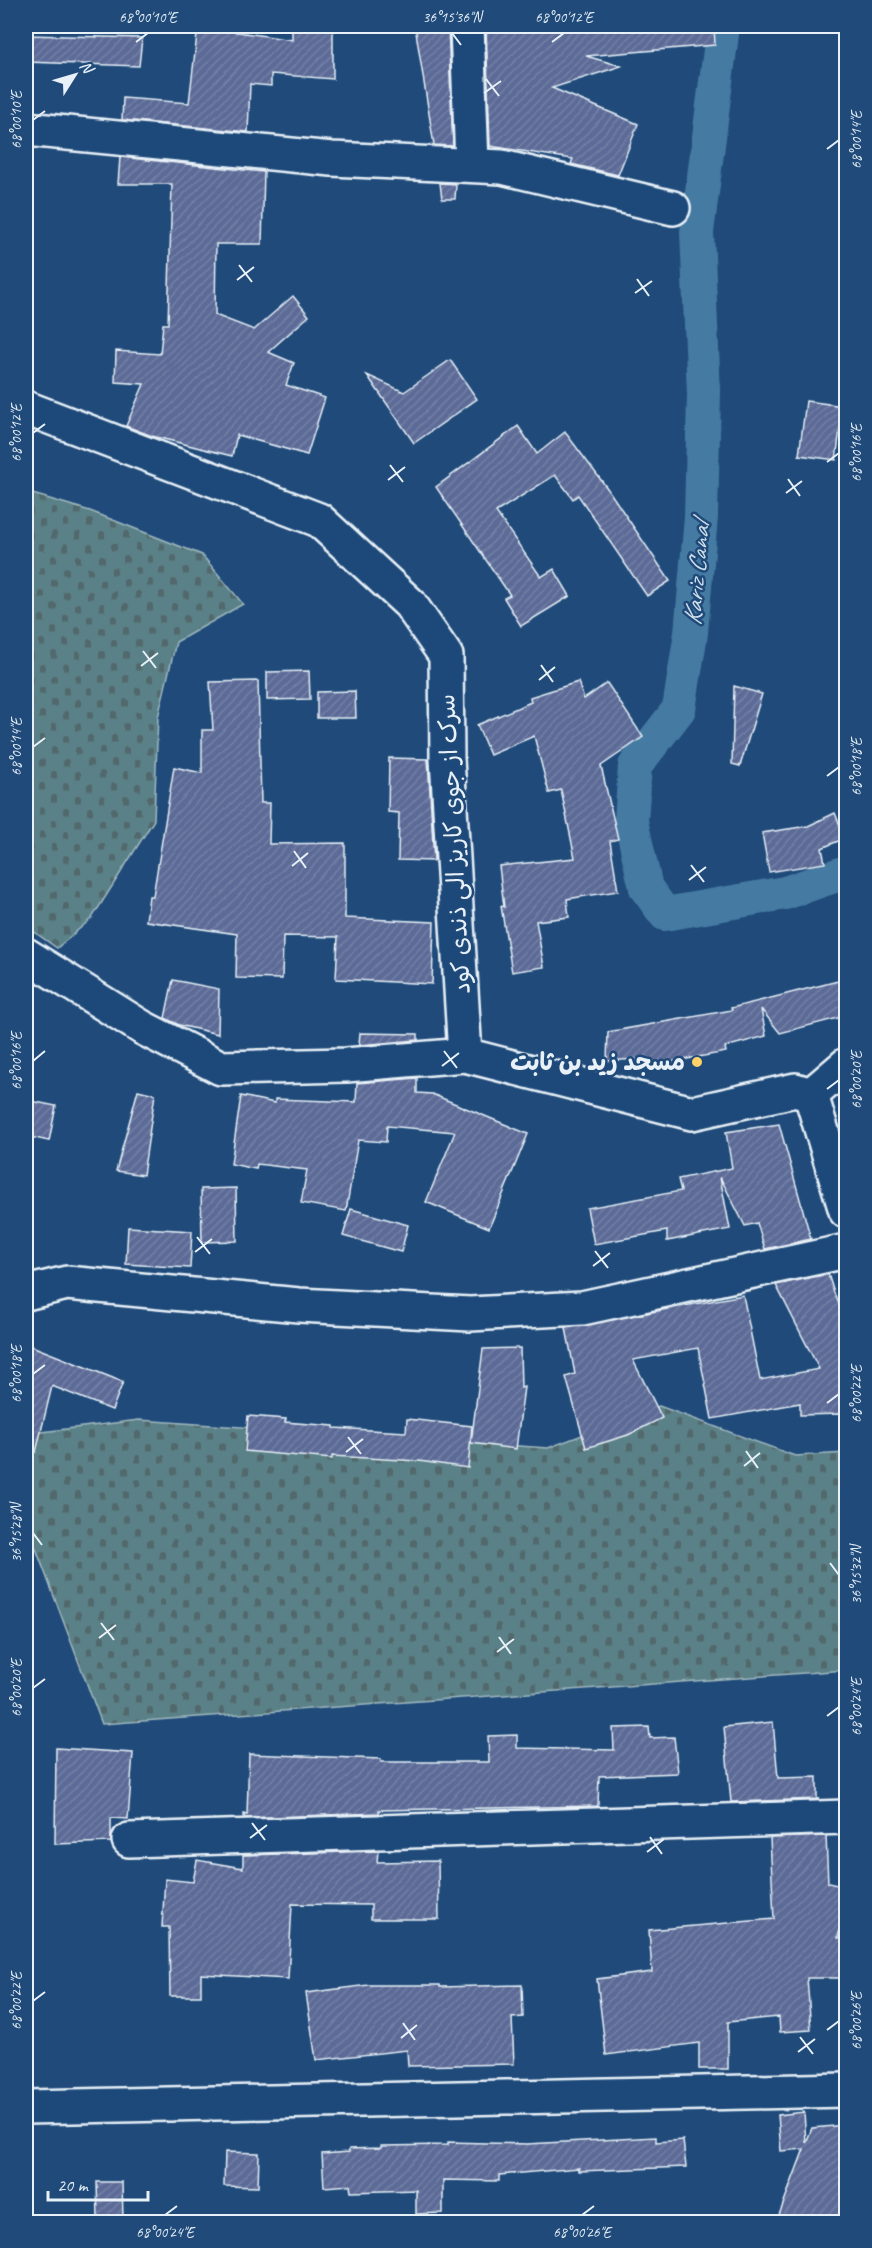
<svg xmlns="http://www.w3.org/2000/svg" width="872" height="2248" font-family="Caveat,'Playpen Sans Arabic',sans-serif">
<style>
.cemetery{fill:url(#cemetery-stones);stroke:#a1b9c0;stroke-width:1.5}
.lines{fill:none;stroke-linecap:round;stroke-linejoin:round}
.canal{stroke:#447aa2;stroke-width:34}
.building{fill:url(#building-hatch);stroke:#e8f1f8;stroke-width:1.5}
.minor-casing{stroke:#e8f1f8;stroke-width:38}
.tertiary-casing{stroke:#e8f1f8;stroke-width:38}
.minor{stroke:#1f4a7a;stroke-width:33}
.tertiary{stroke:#1f4a7a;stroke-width:33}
.ticks{fill:none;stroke:#e8f1f8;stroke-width:2}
.poi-dot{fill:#ffd166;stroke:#1f4a7a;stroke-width:2}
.labels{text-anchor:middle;stroke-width:5;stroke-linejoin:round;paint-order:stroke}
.street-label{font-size:24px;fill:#e8f1f8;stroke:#1f4a7a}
.poi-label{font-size:24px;font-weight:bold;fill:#e8f1f8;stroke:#1f4a7a;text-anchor:end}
.water-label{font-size:26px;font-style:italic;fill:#cfdfeb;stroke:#1f4a7a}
.neatline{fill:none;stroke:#e8f1f8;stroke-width:2}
.ticks-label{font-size:15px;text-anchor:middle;fill:#e8f1f8}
</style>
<defs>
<pattern id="cemetery-stones" width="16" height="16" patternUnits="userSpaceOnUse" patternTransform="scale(1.5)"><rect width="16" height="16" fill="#5a8187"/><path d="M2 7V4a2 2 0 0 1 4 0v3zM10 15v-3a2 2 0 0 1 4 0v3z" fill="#51676c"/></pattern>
<pattern id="building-hatch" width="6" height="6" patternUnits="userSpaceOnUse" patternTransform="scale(1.5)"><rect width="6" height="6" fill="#5c6a97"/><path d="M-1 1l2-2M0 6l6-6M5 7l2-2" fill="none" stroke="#7380a6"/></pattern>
</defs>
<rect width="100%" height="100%" fill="#1f4a7a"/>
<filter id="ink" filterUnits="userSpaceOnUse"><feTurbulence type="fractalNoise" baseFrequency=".0167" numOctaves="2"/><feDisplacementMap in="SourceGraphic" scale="12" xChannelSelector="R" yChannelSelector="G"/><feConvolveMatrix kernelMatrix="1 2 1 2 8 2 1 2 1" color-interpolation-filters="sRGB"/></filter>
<g filter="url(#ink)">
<g class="cemetery">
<polygon points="26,492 90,511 202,555 243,604 176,642 158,717 154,820 92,918 57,948 26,926"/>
<polygon points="659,1406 795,1456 846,1453 846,1670 102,1724 26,1522 26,1434 139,1420 548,1448"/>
</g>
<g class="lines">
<polyline class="canal" points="723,26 697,232 704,394 701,517 691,633 679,709 635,766 631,821 646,888 665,914 785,893 846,872"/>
</g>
<g class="building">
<polygon points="198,26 292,40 292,26 333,26 333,79 271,74 271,86 250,84 248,132 122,120 123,98 189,103"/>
<polygon points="415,26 448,26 453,146 434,145"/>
<polygon points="486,26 714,26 715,45 586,56 621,66 552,88 638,124 618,175 571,164 573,159 490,146"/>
<polygon points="26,35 142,38 139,66 26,62"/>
<polygon points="120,157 264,172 262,244 216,244 215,315 254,330 293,296 309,316 268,352 294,363 286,385 325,398 307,455 237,435 232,456 152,436 126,426 144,384 115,382 116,351 160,354 163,324 168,324 172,184 118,184"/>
<polygon points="440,183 456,184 455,199 442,199"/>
<polygon points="450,360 477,399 414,443 367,375 404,392"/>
<polygon points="806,401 843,406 836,460 799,455"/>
<polygon points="518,426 537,454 565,432 607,488 670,581 647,596 578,495 573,499 555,475 496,512 541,577 554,569 570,596 521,626 504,598 510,595 436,487"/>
<polygon points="309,671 310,699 267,700 267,672"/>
<polygon points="258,681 261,803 270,803 269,844 345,843 345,918 434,922 432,984 336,979 338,937 283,936 282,979 236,978 237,934 146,921 149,896 153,896 174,767 202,773 202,730 213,730 210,682"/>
<polygon points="578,682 584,699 607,683 643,737 601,766 618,839 610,841 618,891 567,899 569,917 536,921 544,967 512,972 501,906 504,907 499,866 575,858 561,790 549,793 534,736 490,755 477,725 531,702 530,697"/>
<polygon points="734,686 762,694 740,766 732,764"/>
<polygon points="355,691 356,718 317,718 317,692"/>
<polygon points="389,758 428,759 434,861 398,860 399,813 388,812"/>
<polygon points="835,813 845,838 822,848 825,863 769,872 762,833 808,826"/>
<polygon points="846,979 846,1016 780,1033 761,1009 766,1036 725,1047 726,1052 637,1068 636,1059 607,1061 608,1032 732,1010 731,1008"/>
<polygon points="173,980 219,989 218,1034 179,1025 165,1018"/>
<polygon points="360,1033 418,1034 418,1040 359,1045"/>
<polygon points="417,1078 417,1093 432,1094 528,1134 489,1228 426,1202 455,1132 387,1126 386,1142 358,1140 346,1211 301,1203 307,1170 257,1164 256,1169 231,1164 241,1096 275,1103 275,1099 356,1102 357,1083"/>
<polygon points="138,1090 155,1094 143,1175 116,1171"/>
<polygon points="26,1100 56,1106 49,1141 26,1136"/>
<polygon points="779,1124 811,1239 765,1249 757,1223 745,1226 720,1177 730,1229 667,1241 667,1231 594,1244 587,1208 681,1191 678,1179 732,1168 726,1132"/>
<polygon points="236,1188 237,1241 202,1242 201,1189"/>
<polygon points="351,1209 408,1225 401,1252 343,1236"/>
<polygon points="128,1227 192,1231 190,1268 126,1264"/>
<polygon points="828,1274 834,1293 846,1319 846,1422 842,1414 800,1415 800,1403 712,1419 698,1348 633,1360 662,1418 628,1435 586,1448 566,1377 575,1374 566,1328 743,1295 760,1380 819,1369 776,1285"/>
<polygon points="29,1345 123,1382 112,1410 52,1386 36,1452 26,1451 26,1374"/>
<polygon points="520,1348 521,1388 524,1387 516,1449 471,1443 483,1349"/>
<polygon points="248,1416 286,1419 285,1422 334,1426 334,1428 406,1432 407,1419 472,1426 468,1468 419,1461 332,1456 332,1459 245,1451"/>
<polygon points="773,1722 778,1778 817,1777 817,1799 819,1799 731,1802 724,1727"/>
<polygon points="649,1727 650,1738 674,1737 678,1773 599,1776 598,1806 379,1810 379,1813 244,1818 244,1814 247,1815 249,1754 381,1759 381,1762 489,1762 488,1736 517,1735 517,1748 614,1750 613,1728"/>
<polygon points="56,1748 133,1753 128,1819 111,1818 111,1842 55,1844"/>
<polygon points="826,1836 828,1883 846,1887 846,1903 838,1938 846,1938 846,1978 807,1978 811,2030 780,2032 779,2017 728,2022 728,2069 699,2069 699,2043 606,2055 597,1979 652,1972 649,1930 774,1919 770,1838"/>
<polygon points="378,1851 377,1862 438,1861 439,1919 371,1919 371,1905 292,1904 288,1979 201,1974 201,1996 170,1996 169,1927 162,1927 165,1879 193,1882 197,1860 243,1868 243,1855"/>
<polygon points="369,1985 440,1985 440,1987 522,1985 523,2017 512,2018 514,2064 408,2066 407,2050 316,2060 306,1993"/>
<polygon points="804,2112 806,2143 812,2128 846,2125 846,2223 776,2223 804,2149 781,2151 778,2115"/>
<polygon points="656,2137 656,2142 683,2140 686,2167 579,2171 579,2168 499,2175 499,2181 443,2180 443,2213 416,2214 416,2190 351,2192 350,2185 324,2187 322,2154 349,2152 349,2149 381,2148 381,2146 448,2145 448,2142 527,2144"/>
<polygon points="225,2152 259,2153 258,2187 224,2186"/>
<polygon points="97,2182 122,2182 123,2219 98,2219"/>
</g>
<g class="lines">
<g class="minor-casing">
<g id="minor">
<polyline points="467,26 472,165"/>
<polyline points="26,129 332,159 502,167 673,208"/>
<polyline points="26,955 143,1028 221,1068 346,1065 465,1055"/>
<polyline points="811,1095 846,1065"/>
<polyline points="26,1293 67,1283 299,1305 470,1314 582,1308 846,1251"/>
<polyline points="129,1840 846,1817"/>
<polyline points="26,2107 846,2090"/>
</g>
</g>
<g class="tertiary-casing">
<polyline id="tertiary" points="26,408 319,520 410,604 446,656 447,759 465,1055 692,1113 795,1090 811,1095 846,1211"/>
</g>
<use href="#minor" class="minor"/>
<use href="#tertiary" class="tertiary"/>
</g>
</g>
<path class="ticks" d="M452,33L461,45M136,42L148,33M552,42L564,33M486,79L499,96M484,93L501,81M33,120L45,111M827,149L839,140M239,265L252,282M637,279L649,296M237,280L254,267M635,293L652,281M33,433L45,424M827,462L839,453M390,465L403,482M788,479L800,496M388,480L405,467M786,493L802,481M143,651L156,668M541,665L553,682M141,666L158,653M539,680L555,667M33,747L45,738M827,776L839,767M294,851L306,868M691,865L704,882M292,866L308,853M689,880L706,867M444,1051L457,1068M33,1061L45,1051M442,1066L459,1053M827,1089L839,1080M197,1237L210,1254M595,1251L608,1268M195,1252L212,1239M593,1266L610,1253M33,1374L45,1365M827,1403L839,1394M348,1437L361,1454M746,1451L758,1468M346,1452L363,1439M744,1466L760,1453M33,1533L42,1545M830,1563L839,1575M101,1623L114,1640M499,1637L511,1654M99,1638L116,1625M497,1652L514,1639M33,1688L45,1679M827,1716L839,1707M252,1823L265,1840M650,1837L662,1854M250,1838L267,1825M647,1852L664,1839M33,2001L45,1992M403,2023L415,2040M827,2030L839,2021M800,2037L813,2054M401,2038L417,2025M798,2052L815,2039M165,2215L177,2206M582,2215L594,2206"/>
<circle class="poi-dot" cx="697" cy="1062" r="6"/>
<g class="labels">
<g class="street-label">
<text transform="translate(454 844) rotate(-93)" y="8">سرک از جوی کاریز الی ذندی کود</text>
</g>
<g class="poi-label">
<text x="685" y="1070">مسجد زید بن ثابت</text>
</g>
<g class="water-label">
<text transform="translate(696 574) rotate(-85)" y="9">Kariz Canal</text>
</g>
</g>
<rect width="872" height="2248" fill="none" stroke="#1f4a7a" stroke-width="66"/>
<g transform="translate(75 75) rotate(53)" stroke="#1f4a7a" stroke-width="4.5" paint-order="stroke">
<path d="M0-4.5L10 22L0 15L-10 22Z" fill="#e8f1f8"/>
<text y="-9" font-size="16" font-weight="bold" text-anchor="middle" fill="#e8f1f8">N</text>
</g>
<path d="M48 2191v9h100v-9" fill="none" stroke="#e8f1f8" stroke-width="3"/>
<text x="57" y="2191" font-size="18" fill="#e8f1f8" stroke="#1f4a7a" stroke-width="4.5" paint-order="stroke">20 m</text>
<rect x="33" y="33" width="806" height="2182" class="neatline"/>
<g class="ticks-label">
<text x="148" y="22">68°00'10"E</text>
<text x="452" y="22">36°15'36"N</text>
<text x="564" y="22">68°00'12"E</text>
<text transform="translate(16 120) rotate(-90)" y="5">68°00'10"E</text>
<text transform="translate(856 140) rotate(-90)" y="5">68°00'14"E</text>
<text transform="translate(16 433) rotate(-90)" y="5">68°00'12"E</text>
<text transform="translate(856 453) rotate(-90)" y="5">68°00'16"E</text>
<text transform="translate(16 747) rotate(-90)" y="5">68°00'14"E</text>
<text transform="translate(856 767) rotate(-90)" y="5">68°00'18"E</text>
<text transform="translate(16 1061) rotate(-90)" y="5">68°00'16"E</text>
<text transform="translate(856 1080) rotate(-90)" y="5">68°00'20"E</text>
<text transform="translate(16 1374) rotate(-90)" y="5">68°00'18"E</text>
<text transform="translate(856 1394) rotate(-90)" y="5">68°00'22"E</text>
<text transform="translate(16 1533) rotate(-90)" y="5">36°15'28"N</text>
<text transform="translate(856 1575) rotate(-90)" y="5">36°15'32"N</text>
<text transform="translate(16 1688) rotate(-90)" y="5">68°00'20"E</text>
<text transform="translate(856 1707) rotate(-90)" y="5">68°00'24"E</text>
<text transform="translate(16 2001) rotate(-90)" y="5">68°00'22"E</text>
<text transform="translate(856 2021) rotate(-90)" y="5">68°00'26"E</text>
<text x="165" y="2237">68°00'24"E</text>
<text x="582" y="2237">68°00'26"E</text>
</g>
</svg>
